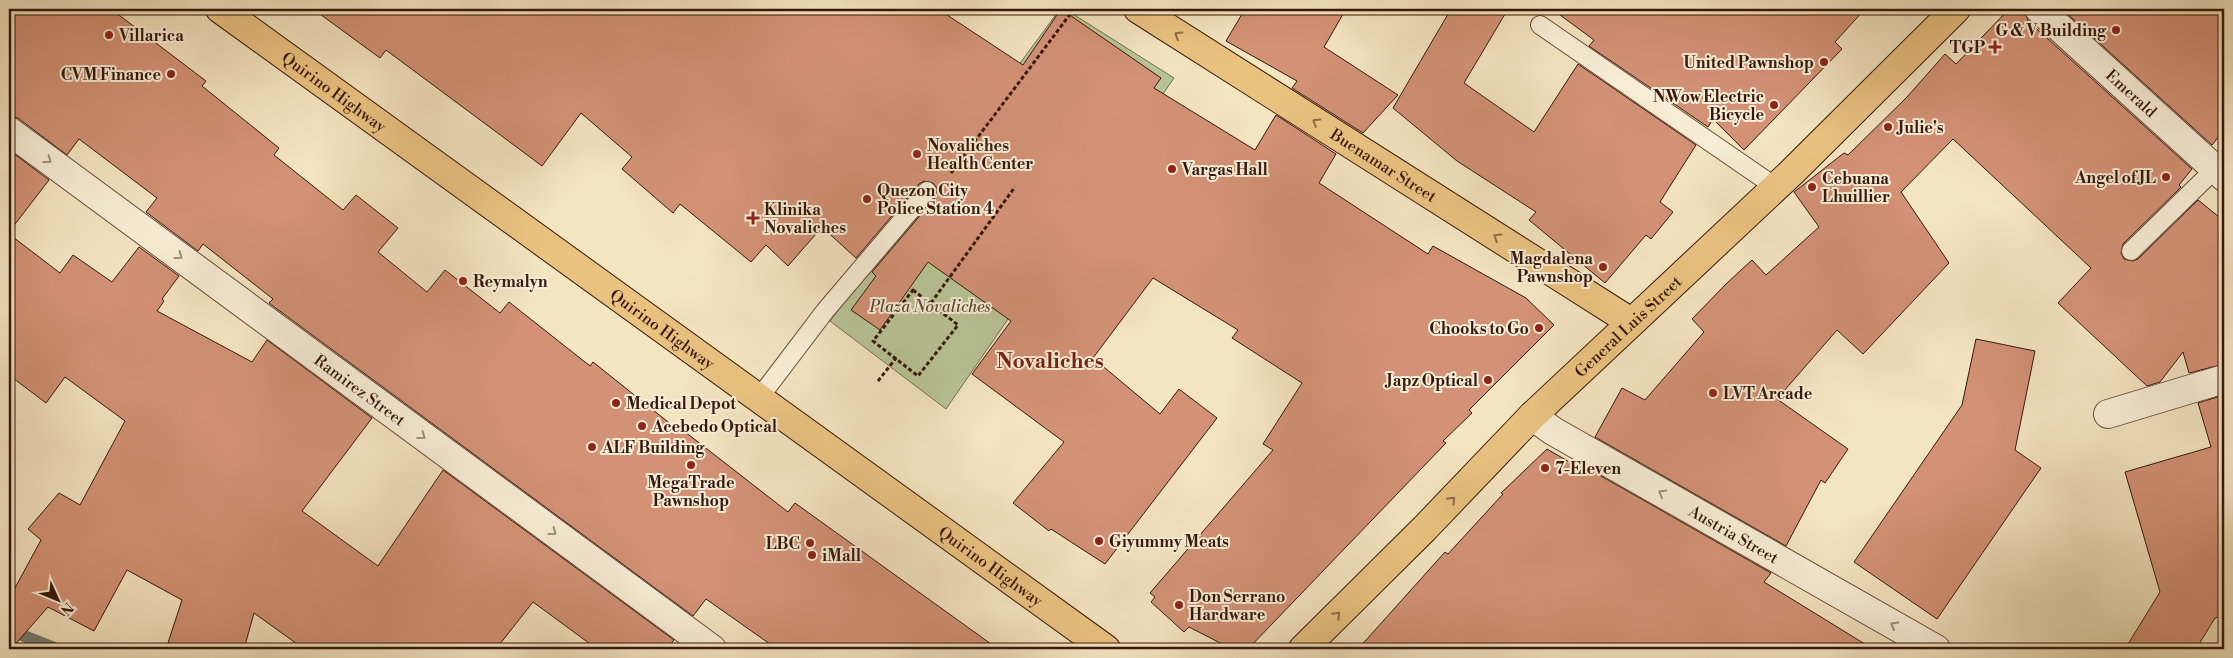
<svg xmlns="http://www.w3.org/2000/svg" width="2233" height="658" font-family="'Libre Bodoni',serif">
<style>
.green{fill:#b8c596;stroke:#776e50}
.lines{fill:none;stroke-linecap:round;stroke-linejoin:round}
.stream{stroke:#747b73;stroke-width:12}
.building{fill:#d39176;stroke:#36170b}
.service-casing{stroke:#664a38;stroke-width:20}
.minor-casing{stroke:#664a38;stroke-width:30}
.primary-casing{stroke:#36170b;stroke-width:30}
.path{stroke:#36170b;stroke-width:3;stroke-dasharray:4 2.5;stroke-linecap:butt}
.service{stroke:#f8eed7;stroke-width:18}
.minor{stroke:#f8eed7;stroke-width:28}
.primary{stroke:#eac280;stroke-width:28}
.oneway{stroke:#906c46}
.oneway2{stroke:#a18d7b}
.poi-dot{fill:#8f2418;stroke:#f8eed7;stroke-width:2}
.labels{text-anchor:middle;stroke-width:4;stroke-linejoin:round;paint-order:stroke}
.poi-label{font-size:16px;font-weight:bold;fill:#36170b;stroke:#f8eed7;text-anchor:start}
.street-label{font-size:16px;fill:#36170b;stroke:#f8eed7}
.park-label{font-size:16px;font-style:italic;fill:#5d4b35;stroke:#f8eed7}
.district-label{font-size:21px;font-weight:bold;fill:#7a1f14;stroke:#f8eed7}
</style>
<rect width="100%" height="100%" fill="#f4e5c1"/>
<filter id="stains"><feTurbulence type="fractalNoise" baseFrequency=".004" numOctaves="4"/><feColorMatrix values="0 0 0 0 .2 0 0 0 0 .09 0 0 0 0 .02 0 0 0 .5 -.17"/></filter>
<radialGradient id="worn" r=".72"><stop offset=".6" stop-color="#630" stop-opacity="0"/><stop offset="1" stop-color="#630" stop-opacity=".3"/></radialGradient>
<polygon class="green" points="1060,9 1065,9 1174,78 946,409 830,321"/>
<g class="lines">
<polyline class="stream" points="9,630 57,649"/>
</g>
<g class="building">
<polygon points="9,9 111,9 206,81 202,86 279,148 274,155 343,210 356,195 398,228 378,252 427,292 445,270 500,313 509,302 590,366 593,362 678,430 680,428 788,512 795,503 998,649 777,649 706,599 693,616 269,303 273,299 203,244 198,251 146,212 157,198 79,139 67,155 18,118 9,116"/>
<polygon points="313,9 938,9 1023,65 1061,9 1161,78 1154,88 1255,150 1276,115 1336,154 1319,183 1428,254 1433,246 1526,298 1554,325 1469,410 1472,413 1443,441 1446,443 1248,649 1232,649 1189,627 1184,632 1151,602 1155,597 1150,593 1273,450 1263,444 1302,383 1232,338 1238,330 1153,278 1093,358 1160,414 1179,389 1217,418 1105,564 1051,529 1049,531 1013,503 1064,442 972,374 1011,321 928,262 880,330 851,310 876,276 872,272 935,198 937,188 933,183 924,181 919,184 856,258 822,227 788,266 766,245 751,262 680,204 673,213 622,169 632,157 581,113 542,166 386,50 380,58"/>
<polygon points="1245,9 1346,9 1324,47 1398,95 1363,133 1292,88 1297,81 1226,41"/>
<polygon points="1451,9 1508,9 1464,83 1534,132 1578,64 1696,145 1660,202 1673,212 1651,239 1646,235 1605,283 1529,220 1536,212 1457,161 1393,108"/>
<polygon points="1552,9 1865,9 1835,42 1842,49 1744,150 1713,119 1708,127 1589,46 1594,40"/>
<polygon points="2009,9 2024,9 2028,21 2192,169 2179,185 2181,187 2123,244 2121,253 2124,259 2133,261 2138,259 2198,200 2224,221 2224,364 2189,373 2183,352 2160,382 2147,386 2058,303 2091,268 1953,139 1901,192 1949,263 1863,354 1837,330 1777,399 1848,449 1825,483 1821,480 1786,546 1595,437 1622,388 1645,400 1704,332 1692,319 1727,283 1752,260 1766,275 1819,227 1794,192 1844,153 1848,155 1907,97 1945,54 1956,64"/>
<polygon points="2062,9 2214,9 2224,17 2224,130 2212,145"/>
<polygon points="9,150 49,180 9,232"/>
<polygon points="9,234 60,273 73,255 112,282 139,247 179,276 162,299 164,301 157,311 252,362 267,340 372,418 302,511 378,566 443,470 674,640 666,649 597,649 533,602 496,649 304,649 254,613 244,649 166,649 182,600 127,570 94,631 48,607 11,649 9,649 9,599 41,540 28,529 59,493 80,505 125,421 65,377 46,403 9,375"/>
<polygon points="1976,339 2035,351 2015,450 2041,468 1937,619 1854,562 1962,405"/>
<polygon points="2224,395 2224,615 2215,618 2196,649 2125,649 2160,592 2125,472 2211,447 2198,403"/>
<polygon points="1547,449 1578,467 1580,464 1771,573 1764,582 1873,649 1358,649 1445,552 1448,554 1503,494 1501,493"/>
</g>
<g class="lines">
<g class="service-casing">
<g id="service">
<polyline points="1540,25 1774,186"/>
<polyline points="2131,251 2215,169"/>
<polyline points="759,398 825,311 927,191"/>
</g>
</g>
<g class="minor-casing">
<g id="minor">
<path id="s1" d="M2039,9L2224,177"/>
<path id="s2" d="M9,131L712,649"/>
<polyline points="2108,414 2224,379"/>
<path id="s3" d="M1532,416L1553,431L1936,649"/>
</g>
</g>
<g class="primary-casing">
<g id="primary">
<path id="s4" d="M220,9L1106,649"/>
<path id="s5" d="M1138,9L1631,322"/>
<path id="s6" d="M1303,649L1425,528L1532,416L1792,172L1956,9"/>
</g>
</g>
<g class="path">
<polyline points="951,173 1074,9"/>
<polygon points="913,290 958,325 918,376 873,341"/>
<polyline points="931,303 1015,187"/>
<polyline points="878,381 896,358"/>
</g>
<use href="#service" class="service"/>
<use href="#minor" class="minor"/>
<use href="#primary" class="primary"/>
</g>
<defs><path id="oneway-chevron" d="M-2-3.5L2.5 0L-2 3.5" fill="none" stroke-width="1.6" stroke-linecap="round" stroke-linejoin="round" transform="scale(1.25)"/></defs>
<g class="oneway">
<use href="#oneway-chevron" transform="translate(1178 35) rotate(-148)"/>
<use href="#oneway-chevron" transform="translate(1316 122) rotate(-148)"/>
<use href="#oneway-chevron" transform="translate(1497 237) rotate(-148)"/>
<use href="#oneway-chevron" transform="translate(1452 500) rotate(-46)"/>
<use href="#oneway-chevron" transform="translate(1337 615) rotate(-45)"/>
</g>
<g class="oneway2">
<use href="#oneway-chevron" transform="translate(48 160) rotate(36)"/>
<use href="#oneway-chevron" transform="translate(179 256) rotate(36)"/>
<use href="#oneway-chevron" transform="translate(422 436) rotate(36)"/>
<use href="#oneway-chevron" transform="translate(1662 493) rotate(-150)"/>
<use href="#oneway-chevron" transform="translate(553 532) rotate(36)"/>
<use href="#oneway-chevron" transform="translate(1894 625) rotate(-150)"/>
</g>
<g class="poi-dot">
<circle cx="2116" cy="30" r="5"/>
<circle cx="109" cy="35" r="5"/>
<path d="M1992.5 39.5h5v5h5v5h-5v5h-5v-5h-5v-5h5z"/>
<circle cx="1824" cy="62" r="5"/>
<circle cx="171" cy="74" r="5"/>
<circle cx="1774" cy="105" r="5"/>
<circle cx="1888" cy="127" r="5"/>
<circle cx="917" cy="154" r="5"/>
<circle cx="1172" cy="169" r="5"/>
<circle cx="2166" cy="177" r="5"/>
<circle cx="1812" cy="187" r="5"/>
<circle cx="867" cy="199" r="5"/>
<path d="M750.5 210.5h5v5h5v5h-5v5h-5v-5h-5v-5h5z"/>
<circle cx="1603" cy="267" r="5"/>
<circle cx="463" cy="281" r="5"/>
<circle cx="1539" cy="328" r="5"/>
<circle cx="1488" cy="380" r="5"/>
<circle cx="1713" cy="393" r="5"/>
<circle cx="616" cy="403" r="5"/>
<circle cx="642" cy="426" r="5"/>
<circle cx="592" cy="447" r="5"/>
<circle cx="691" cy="465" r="5"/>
<circle cx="1545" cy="468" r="5"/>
<circle cx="1099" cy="541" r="5"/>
<circle cx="810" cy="543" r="5"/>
<circle cx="812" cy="555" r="5"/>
<circle cx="1179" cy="605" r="5"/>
</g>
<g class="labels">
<g class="poi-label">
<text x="2106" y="36" text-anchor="end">G &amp; V Building</text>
<text x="119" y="41">Villarica</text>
<text x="1985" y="53" text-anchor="end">TGP</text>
<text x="1814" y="68" text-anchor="end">United Pawnshop</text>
<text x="161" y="80" text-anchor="end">CVM Finance</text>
<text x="1764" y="102" text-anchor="end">NWow Electric<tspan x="1764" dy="18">Bicycle</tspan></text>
<text x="1898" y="133">Julie's</text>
<text x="927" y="151">Novaliches<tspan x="927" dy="18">Health Center</tspan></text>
<text x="1182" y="175">Vargas Hall</text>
<text x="2156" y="183" text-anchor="end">Angel of JL</text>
<text x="1822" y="184">Cebuana<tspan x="1822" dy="18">Lhuillier</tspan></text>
<text x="877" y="196">Quezon City<tspan x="877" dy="18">Police Station 4</tspan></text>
<text x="764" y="215">Klinika<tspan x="764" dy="18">Novaliches</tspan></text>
<text x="1593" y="264" text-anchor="end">Magdalena<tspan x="1593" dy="18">Pawnshop</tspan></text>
<text x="473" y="287">Reymalyn</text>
<text x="1529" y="334" text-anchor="end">Chooks to Go</text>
<text x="1478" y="386" text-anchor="end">Japz Optical</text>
<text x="1723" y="399">LVT Arcade</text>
<text x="626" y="409">Medical Depot</text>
<text x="652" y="432">Acebedo Optical</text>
<text x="602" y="453">ALF Building</text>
<text x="1555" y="474">7-Eleven</text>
<text x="691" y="488" text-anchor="middle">MegaTrade<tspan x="691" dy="18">Pawnshop</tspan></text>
<text x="1109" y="547">Giyummy Meats</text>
<text x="800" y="549" text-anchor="end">LBC</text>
<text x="822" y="561">iMall</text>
<text x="1189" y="602">Don Serrano<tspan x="1189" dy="18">Hardware</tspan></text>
</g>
<g class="street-label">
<text dy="6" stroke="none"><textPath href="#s4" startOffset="141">Quirino Highway</textPath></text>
<text dy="6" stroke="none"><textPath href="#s1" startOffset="125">Emerald</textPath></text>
<text dy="6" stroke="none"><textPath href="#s5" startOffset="291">Buenamar Street</textPath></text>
<text dy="6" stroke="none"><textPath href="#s6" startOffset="458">General Luis Street</textPath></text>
<text dy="6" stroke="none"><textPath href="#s4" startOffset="546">Quirino Highway</textPath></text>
<text dy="6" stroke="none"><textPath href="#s2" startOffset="436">Ramirez Street</textPath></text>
<text dy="6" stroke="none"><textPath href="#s3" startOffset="234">Austria Street</textPath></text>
<text dy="6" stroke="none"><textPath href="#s4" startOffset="951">Quirino Highway</textPath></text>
</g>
<g class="park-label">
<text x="930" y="312">Plaza Novaliches</text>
</g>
<g class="district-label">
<text x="1050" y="368">Novaliches</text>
</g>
</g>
<rect width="2233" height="658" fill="none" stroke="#f4e5c1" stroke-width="30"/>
<rect x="10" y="10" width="2213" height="638" fill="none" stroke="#36170b" stroke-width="2.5"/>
<rect x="15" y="15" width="2203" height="628" fill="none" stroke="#36170b"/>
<g transform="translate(58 600) rotate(134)" stroke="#f8eed7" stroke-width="4" paint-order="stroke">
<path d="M0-4L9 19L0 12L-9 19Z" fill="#36170b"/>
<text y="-8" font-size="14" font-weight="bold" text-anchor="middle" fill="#36170b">N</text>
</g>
<rect width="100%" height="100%" filter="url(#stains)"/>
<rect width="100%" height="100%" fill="url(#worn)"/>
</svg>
